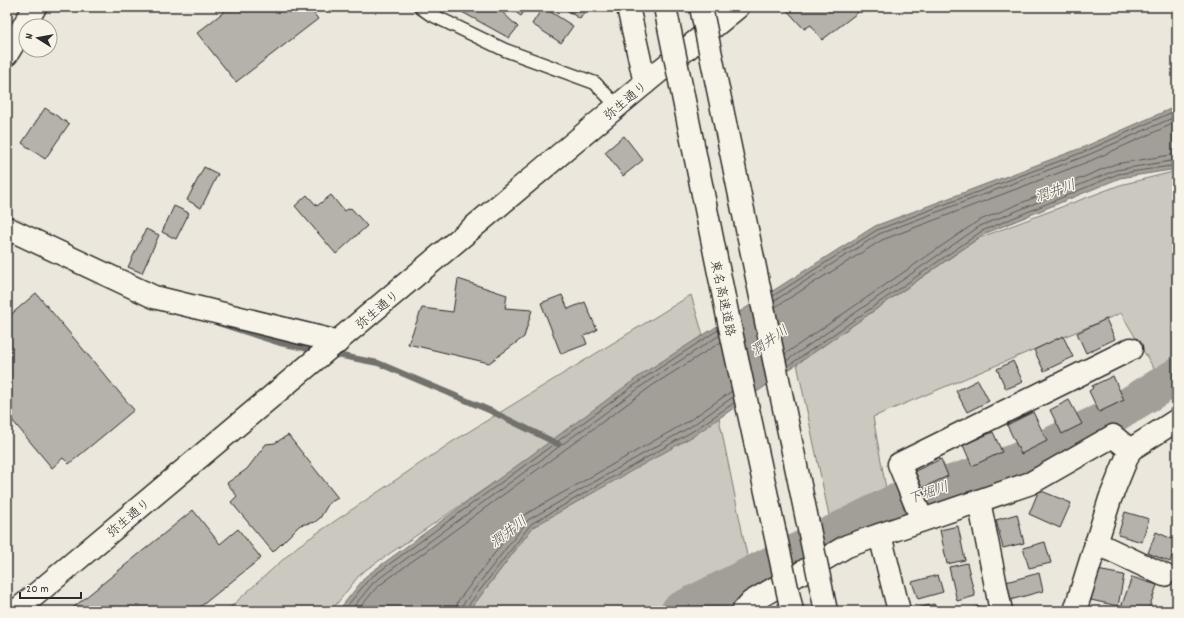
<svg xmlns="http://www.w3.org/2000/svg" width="1184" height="618" font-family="Dekko,'Klee One',sans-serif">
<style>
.green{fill:#cbc8bf;stroke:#7b7a75}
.water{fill:#a29f98;stroke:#72716c}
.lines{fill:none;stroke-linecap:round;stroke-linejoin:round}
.shore{stroke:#5b5957;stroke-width:1}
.stream{stroke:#72716c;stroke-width:6}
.river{stroke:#a29f98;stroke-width:37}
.building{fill:#b5b2ab;stroke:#2b2b2b}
.lane-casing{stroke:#2b2b2b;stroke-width:15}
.street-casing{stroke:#2b2b2b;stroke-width:25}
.secondary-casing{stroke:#2b2b2b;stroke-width:25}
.lane{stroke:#f7f3e8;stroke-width:12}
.street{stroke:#f7f3e8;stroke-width:22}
.secondary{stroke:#f7f3e8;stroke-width:22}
.highway-bridge-casing{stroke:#2b2b2b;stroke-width:25;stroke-linecap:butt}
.highway-bridge{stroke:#f7f3e8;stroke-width:22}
.labels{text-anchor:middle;stroke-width:3;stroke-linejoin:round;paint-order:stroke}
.street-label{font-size:13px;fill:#2b2b2b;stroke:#f7f3e8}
.water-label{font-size:14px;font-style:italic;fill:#555451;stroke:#f7f3e8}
</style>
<rect width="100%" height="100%" fill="#ebe7dd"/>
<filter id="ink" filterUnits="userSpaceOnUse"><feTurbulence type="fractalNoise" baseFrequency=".025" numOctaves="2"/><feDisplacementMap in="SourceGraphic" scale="8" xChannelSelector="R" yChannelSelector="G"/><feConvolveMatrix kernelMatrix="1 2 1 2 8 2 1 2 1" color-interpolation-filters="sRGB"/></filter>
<g filter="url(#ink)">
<g class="green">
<polygon points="1177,171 1177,368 1160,379 1121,313 873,417 887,494 830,520 797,364 979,238 1120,185"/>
<polygon points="691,295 703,335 492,484 361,573 331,611 226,611 298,546 452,442"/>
<polygon points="719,418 751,575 669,611 469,611 533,527"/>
</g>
<polygon class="water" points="1177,106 1177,169 1120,178 984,234 695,435 533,527 469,611 338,611 366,576 645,372 875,226 1084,147"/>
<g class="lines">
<g class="shore">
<polyline points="773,296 877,230 1086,151 1177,110"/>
<polyline points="774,301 879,234 1088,155 1177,116"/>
<polyline points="775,307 882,240 1090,161 1177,122"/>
<polyline points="785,354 978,221 1115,164 1177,154"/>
<polyline points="786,361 980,226 1116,170 1177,160"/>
<polyline points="788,366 982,231 1118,174 1177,165"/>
<polyline points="343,611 369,579 647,376 718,330"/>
<polyline points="350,611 373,583 650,380 720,335"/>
<polyline points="357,611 377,587 653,385 721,342"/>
<polyline points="455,611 458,601 524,515 687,422 732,391"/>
<polyline points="461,611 463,604 528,520 690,427 733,397"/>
<polyline points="466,611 467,607 531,524 693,431 734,403"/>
</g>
<g class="stream">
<polyline points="218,323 280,343 319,351"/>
<polyline points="332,354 378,363 491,411 558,444"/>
</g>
<polyline class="river" points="679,611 894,503 1018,461 1103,421 1177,376"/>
</g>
<g class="building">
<polygon points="230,7 309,7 318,19 236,82 197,33"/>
<polygon points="453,7 497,7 518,27 509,38"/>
<polygon points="508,7 527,7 521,16"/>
<polygon points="543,7 573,26 561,43 532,24"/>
<polygon points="562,7 588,7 580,19"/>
<polygon points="784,7 865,7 822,40 811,25 804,29"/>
<polygon points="45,108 69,124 45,159 22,143"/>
<polygon points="624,136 643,160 623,176 605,152"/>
<polygon points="7,149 12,153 7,160"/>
<polygon points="204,167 218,174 201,208 187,200"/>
<polygon points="307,195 317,206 331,195 344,211 351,208 367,226 336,254 295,206"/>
<polygon points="174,206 189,213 176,239 162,232"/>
<polygon points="146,229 159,235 142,273 128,267"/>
<polygon points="458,279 507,295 505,308 532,310 524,337 489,363 408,344 422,308 453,312"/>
<polygon points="36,293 134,410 69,464 63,458 52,468 7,414 7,331 9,330 7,318"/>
<polygon points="562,295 568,309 585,302 597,330 584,336 587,344 561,354 541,303"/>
<polygon points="1106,319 1115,339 1086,353 1077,333"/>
<polygon points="1063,336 1073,357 1044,371 1034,350"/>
<polygon points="1013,361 1023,382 1006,389 997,369"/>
<polygon points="1113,376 1124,400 1099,412 1089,391 1093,388 1092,386"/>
<polygon points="978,380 989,401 967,412 956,391"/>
<polygon points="1069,400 1082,424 1062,434 1050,410"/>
<polygon points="1033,412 1047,441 1021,454 1007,425"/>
<polygon points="993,432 1002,452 972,466 963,445"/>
<polygon points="288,435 338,498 329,503 320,518 315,522 300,525 273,552 231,502 237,496 227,483 247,469 266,444 275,443"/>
<polygon points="941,459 948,476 922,488 915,471"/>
<polygon points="1039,490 1071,503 1060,528 1029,514"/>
<polygon points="193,510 220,544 238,529 261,558 195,611 69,611"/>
<polygon points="1125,512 1149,519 1142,542 1118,535"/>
<polygon points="1017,514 1024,543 1003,548 996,520"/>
<polygon points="958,526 965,560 947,564 940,530"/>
<polygon points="1156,532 1177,541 1170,562 1148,553"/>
<polygon points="1045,542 1051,563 1029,568 1023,548"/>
<polygon points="967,563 975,596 957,601 949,567"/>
<polygon points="1097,570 1124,575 1118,606 1091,600"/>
<polygon points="1039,573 1043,591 1010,600 1006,582"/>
<polygon points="938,575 943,592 918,599 912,582"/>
<polygon points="1132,577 1157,585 1148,611 1120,610"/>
<polygon points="934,604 936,611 918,611 918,608"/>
<polygon points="980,606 981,611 959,611"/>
<polygon points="1095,608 1105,611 1094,611"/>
</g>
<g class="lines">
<g class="lane-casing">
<polyline id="lane" points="420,7 430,14 505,50 595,83 617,106"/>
</g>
<g class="street-casing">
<g id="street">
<polyline points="628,7 645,83"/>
<polyline points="7,54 35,7"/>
<polyline points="7,228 154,297 338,342"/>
<polyline points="979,501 1001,611"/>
<polyline points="922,520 899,464 1131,349"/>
<polyline points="880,535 899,611"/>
<polyline points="1096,543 1164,575"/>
<polyline points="743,611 751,602 847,546 1031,483 1113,436 1130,450"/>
<polyline points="1075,611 1110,499 1130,450 1177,420"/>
</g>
</g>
<g class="secondary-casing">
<polyline id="secondary" points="16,611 645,83 738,7"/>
</g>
<use href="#lane" class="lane"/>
<use href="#street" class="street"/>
<use href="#secondary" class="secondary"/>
<g class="highway-bridge-casing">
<g id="highway-bridge">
<polyline points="665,7 730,327 792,611"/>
<polyline points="701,7 826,611"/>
</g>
</g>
<use href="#highway-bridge" class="highway-bridge"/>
</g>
</g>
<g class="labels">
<g class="street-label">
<text transform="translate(625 100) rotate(-40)" y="5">弥生通り</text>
<text transform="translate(724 298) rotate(78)" y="5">東名高速道路</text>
<text transform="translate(377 309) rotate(-40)" y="5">弥生通り</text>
<text transform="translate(128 517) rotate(-40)" y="5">弥生通り</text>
</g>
<g class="water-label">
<text transform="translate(1055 190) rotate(-19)" y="5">潤井川</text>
<text transform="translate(769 340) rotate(-35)" y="5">潤井川</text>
<text transform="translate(928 492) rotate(-19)" y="5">下堀川</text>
<text transform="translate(508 531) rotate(-37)" y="5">潤井川</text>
</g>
</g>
<rect width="1184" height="618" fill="none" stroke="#f7f3e8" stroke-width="24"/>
<rect x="12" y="12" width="1160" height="594" fill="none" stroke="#2b2b2b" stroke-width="1.5" filter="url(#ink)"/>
<g transform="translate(38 38) rotate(281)"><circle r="19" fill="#f7f3e8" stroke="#a5a39c"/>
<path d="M0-3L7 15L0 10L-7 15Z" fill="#2b2b2b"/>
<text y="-6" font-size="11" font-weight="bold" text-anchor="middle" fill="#2b2b2b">N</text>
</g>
<path d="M20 592v6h61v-6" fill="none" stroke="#2b2b2b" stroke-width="2"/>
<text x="26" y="592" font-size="12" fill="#2b2b2b" stroke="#f7f3e8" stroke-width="3" paint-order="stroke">20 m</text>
</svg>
